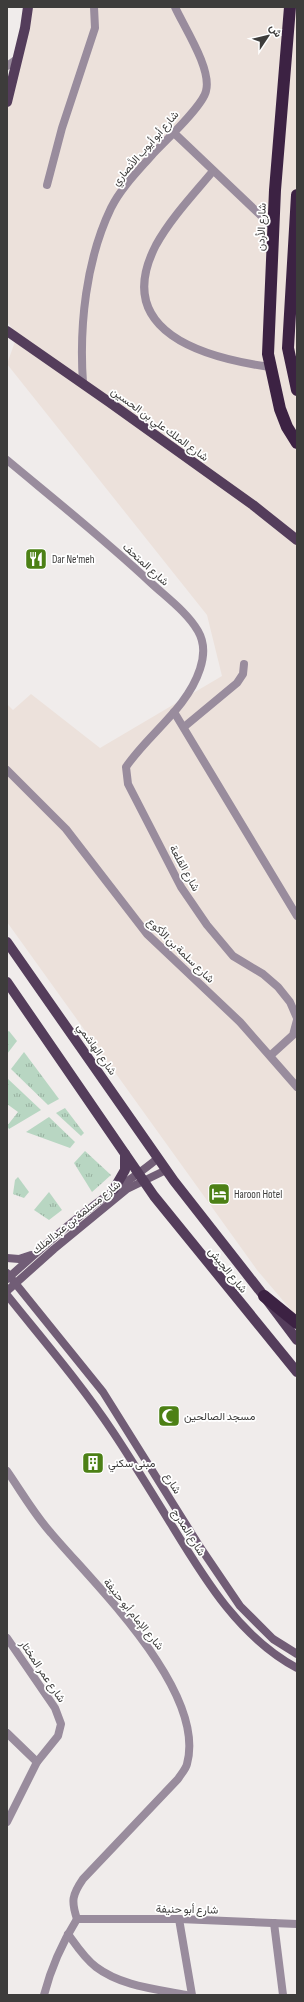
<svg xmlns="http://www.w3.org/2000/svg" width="304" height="2002" font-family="'Sofia Sans Condensed',Vazirmatn,sans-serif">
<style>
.built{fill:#ece1db}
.grass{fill:url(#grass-tufts)}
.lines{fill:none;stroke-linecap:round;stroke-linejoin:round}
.street{stroke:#998c9d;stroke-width:8}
.secondary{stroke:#715d76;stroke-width:8}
.primary{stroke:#543d5b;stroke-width:10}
.highway{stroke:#3c2243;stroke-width:12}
.labels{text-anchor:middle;stroke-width:3.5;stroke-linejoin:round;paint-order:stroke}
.street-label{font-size:11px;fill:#3d3c3b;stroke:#fff}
.poi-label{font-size:11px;fill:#3d3c3b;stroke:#fff;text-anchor:start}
</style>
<defs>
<pattern id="grass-tufts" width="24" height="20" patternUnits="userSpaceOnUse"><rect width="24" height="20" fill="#b8d6c2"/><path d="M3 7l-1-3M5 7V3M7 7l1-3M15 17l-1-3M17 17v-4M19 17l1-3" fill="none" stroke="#97af9f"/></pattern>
</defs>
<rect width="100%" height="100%" fill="#f0eceb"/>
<polygon class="built" points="27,7 297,7 297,1317 257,1270 7,922 7,704 13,710 31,694 100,748 222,676 207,615 7,364 17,336 7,321 7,86"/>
<g class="grass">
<polygon points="9,1031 17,1041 7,1054 7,1032"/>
<polygon points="24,1052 59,1099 48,1105 11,1069"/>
<polygon points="7,1078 41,1110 9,1129 7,1126 18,1112 7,1104"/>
<polygon points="65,1108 84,1133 81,1136 56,1113"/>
<polygon points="49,1117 75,1142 70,1148 26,1132"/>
<polygon points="85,1151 111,1175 92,1192 74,1163"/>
<polygon points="18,1177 29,1192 24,1198 13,1194 15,1180"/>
<polygon points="49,1192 62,1210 49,1220 34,1210"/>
</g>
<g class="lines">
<g class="street">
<polyline points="7,66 17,59"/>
<polyline points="173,132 274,228"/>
<path d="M213,171C193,195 171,218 156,245C111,332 205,358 270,367"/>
<polyline points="47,185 62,128 95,28 94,7"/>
<path d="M83,383C79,326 86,260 111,208C121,188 137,172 152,155C164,142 203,106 206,91C212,69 184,27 175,7"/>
<path d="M7,460C55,500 104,539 150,582C166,597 187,612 198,631C205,643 204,657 200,669C187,709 148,734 126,767L128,784L181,887L207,925L233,956L263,974L278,987L290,1002L297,1018"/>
<polyline points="174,712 297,916"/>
<polyline points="184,727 237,683 243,674 244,664"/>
<polyline points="7,770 66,829 147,934 240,1022 297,1087"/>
<polyline points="271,1055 293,1035 297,1020"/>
<path d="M7,1471C21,1491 34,1514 51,1533C94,1584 207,1691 187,1764C186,1769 181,1774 178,1779L83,1879C72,1895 71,1901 77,1919"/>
<polyline points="7,1638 55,1708 61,1724 58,1736 37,1762 7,1822"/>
<polyline points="7,1733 37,1762"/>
<polyline points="77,1919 179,1919 297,1924"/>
<polyline points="179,1919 192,1995"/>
<polyline points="274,1923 283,1995"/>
<path d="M68,1934C76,1945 84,1958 96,1967C121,1986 156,1989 186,1995"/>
<path d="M44,1995C51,1968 62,1943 77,1919"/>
</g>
<g class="secondary">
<polyline points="7,1258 19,1259 31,1255"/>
<polyline points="7,1273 103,1392 200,1547 240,1606 273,1639 297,1654"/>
<path d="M7,1279C34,1255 60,1231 89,1209C111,1191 136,1177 158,1158"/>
<polyline points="7,1291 54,1249 127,1189 166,1170"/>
<path d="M7,1295C43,1340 81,1384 113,1432C133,1462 152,1493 171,1524C204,1578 239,1637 297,1668"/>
</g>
<g class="primary">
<polyline points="7,102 25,28 28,7"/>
<polyline points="7,331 109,402 253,505 297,540"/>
<polyline points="7,942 174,1181 264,1296 297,1340"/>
<polyline points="7,982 154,1196 297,1372"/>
<polyline points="114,1189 125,1170 125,1154"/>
</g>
<g class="highway">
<polyline points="290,7 275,190 268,354 280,409 287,427 297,443"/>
<polyline points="297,195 288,348 297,390"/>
<polyline points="264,1296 297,1323"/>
</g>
</g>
<defs>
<g id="restaurant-square" transform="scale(1.15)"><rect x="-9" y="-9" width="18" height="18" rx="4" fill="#4c8015" stroke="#fff"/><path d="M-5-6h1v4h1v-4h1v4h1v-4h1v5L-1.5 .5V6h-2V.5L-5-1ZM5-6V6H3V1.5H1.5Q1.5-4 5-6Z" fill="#fff"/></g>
<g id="hotel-square" transform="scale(1.15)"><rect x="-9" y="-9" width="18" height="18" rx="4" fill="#4c8015" stroke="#fff"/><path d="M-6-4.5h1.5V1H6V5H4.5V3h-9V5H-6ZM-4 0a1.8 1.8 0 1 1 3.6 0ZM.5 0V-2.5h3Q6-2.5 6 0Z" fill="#fff"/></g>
<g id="mosque-square" transform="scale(1.15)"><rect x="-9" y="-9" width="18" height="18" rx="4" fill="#4c8015" stroke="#fff"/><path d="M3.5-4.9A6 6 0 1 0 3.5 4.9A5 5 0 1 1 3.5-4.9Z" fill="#fff"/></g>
<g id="building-square" transform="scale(1.15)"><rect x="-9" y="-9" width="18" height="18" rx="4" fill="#4c8015" stroke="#fff"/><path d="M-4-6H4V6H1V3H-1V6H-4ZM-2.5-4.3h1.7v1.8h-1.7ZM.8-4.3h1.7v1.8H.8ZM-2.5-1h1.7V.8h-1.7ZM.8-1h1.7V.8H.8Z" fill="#fff"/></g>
</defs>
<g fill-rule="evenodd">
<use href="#restaurant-square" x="36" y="559"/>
<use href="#hotel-square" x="219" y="1194"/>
<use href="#mosque-square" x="169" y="1416"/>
<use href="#building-square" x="93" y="1463"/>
</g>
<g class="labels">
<g class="street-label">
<text transform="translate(145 148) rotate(-49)" y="4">شارع أبو أيوب الأنصاري</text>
<text transform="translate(261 227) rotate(-88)" y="4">شارع الأردن</text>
<text transform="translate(160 424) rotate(36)" y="4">شارع الملك علي بن الحسين</text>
<text transform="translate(146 564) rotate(42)" y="4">شارع المتحف</text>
<text transform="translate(185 868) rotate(61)" y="4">شارع القلعة</text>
<text transform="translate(181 950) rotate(44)" y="4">شارع سلمة بن الأكوع</text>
<text transform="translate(97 1049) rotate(55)" y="4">شارع الهاشمي</text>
<text transform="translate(76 1217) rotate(-39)" y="4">شارع مسلمة بن عبدالملك</text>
<text transform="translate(228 1270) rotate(51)" y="4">شارع الجيش</text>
<text transform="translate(173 1483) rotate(58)" y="4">شارع</text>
<text transform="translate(189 1532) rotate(58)" y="4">شارع المدرج</text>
<text transform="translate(134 1614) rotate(51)" y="4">شارع الإمام أبو حنيفة</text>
<text transform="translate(43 1671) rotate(56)" y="4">شارع عمر المختار</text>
<text transform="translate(187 1909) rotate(1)" y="4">شارع أبو حنيفة</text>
</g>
<g class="poi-label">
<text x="52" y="563">Dar Ne'meh</text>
<text x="234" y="1198">Haroon Hotel</text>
<text x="184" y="1420">مسجد الصالحين</text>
<text x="108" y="1467">مبنى سكني</text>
</g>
</g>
<rect width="304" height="2002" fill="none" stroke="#3d3c3b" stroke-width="16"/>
<g transform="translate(268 36) rotate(55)" stroke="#ffffff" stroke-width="3" paint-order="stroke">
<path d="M0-3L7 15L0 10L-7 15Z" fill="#3d3c3b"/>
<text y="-6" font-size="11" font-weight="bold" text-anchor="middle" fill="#3d3c3b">ش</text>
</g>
</svg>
